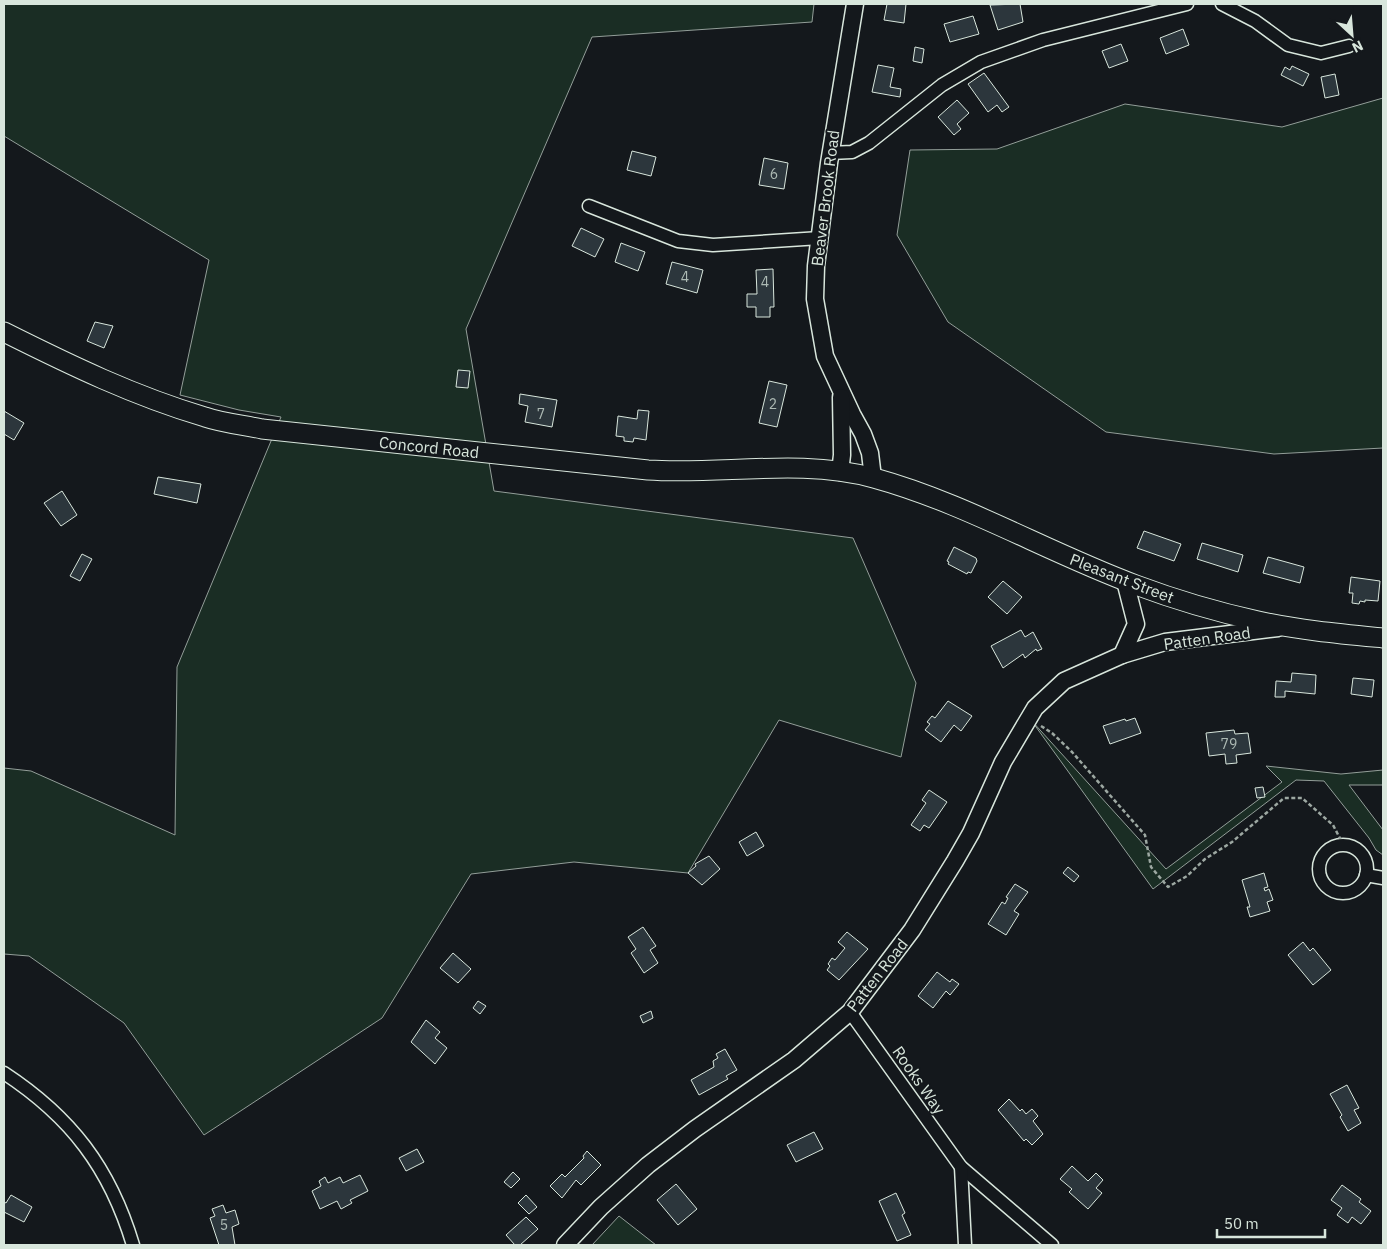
<svg xmlns="http://www.w3.org/2000/svg" width="1387" height="1249" font-family="'IBM Plex Sans',sans-serif">
<style>
.green{fill:#1a2d24;stroke:#939e99}
.building{fill:#2c363c;stroke:#d8e6dc}
.lines{fill:none;stroke-linecap:round;stroke-linejoin:round}
.minor-casing{stroke:#d8e6dc;stroke-width:15}
.tertiary-casing{stroke:#d8e6dc;stroke-width:19}
.secondary-casing{stroke:#d8e6dc;stroke-width:21}
.path{stroke:#9da8a2;stroke-width:2.5;stroke-dasharray:4 2.5;stroke-linecap:butt}
.minor{stroke:#14181c;stroke-width:12}
.tertiary{stroke:#14181c;stroke-width:16}
.secondary{stroke:#14181c;stroke-width:19}
.labels{text-anchor:middle;stroke-width:4;stroke-linejoin:round;paint-order:stroke}
.number-label{font-size:14px;fill:#adbab4}
.street-label{font-size:16px;fill:#d8e6dc;stroke:#14181c}
</style>
<rect width="100%" height="100%" fill="#14181c"/>
<g class="green">
<polygon points="4,4 814,4 812,22 592,37 466,329 494,491 853,538 916,683 901,757 779,720 688,873 574,862 471,874 382,1018 204,1135 124,1023 29,956 4,954 4,768 31,771 175,835 177,667 281,417 239,410 180,395 209,260 4,136"/>
<polygon points="1383,98 1383,448 1274,454 1106,432 948,322 897,235 910,150 997,149 1125,104 1282,127"/>
<polygon points="1031,720 1166,869 1282,782 1266,766 1341,774 1383,770 1383,785 1349,785 1383,830 1383,855 1376,850 1369,838 1324,781 1296,780 1153,889"/>
<polygon points="619,1216 656,1245 592,1245"/>
</g>
<g class="building">
<polygon points="887,4 906,4 904,23 884,20"/>
<polygon points="1020,4 1023,22 998,30 990,5"/>
<polygon points="973,16 979,34 950,42 944,24"/>
<polygon points="1183,29 1189,45 1166,54 1160,38"/>
<polygon points="1121,44 1128,61 1109,68 1102,51"/>
<polygon points="915,47 924,49 922,63 913,61"/>
<polygon points="878,65 894,68 890,87 901,89 900,97 872,92"/>
<polygon points="1292,66 1309,74 1303,86 1281,75 1285,67 1290,70"/>
<polygon points="984,73 1009,107 1002,112 997,105 988,112 968,84"/>
<polygon points="1335,74 1339,95 1325,98 1321,77"/>
<polygon points="957,100 969,113 957,124 961,129 954,135 938,117"/>
<polygon points="632,151 656,157 651,176 627,170"/>
<polygon points="764,158 788,163 784,189 759,185"/>
<polygon points="581,228 604,239 595,257 572,246"/>
<polygon points="621,243 645,252 638,271 615,262"/>
<polygon points="672,262 703,270 697,293 666,284"/>
<polygon points="773,269 774,307 770,307 770,317 756,317 756,307 747,307 747,294 757,294 756,270"/>
<polygon points="95,322 113,326 104,348 87,341"/>
<polygon points="458,370 470,371 468,388 456,387"/>
<polygon points="769,381 787,385 777,427 759,423"/>
<polygon points="520,394 557,400 552,427 525,422 528,406 519,404"/>
<polygon points="638,410 649,411 646,440 634,438 633,442 624,441 624,437 616,436 618,416 637,419"/>
<polygon points="4,411 24,423 14,440 4,434"/>
<polygon points="158,477 201,484 197,503 154,494"/>
<polygon points="62,491 77,515 61,526 44,503"/>
<polygon points="1144,531 1181,544 1174,561 1137,548"/>
<polygon points="1202,543 1243,555 1238,572 1197,559"/>
<polygon points="954,547 976,558 977,561 971,573 968,572 967,574 948,564 949,562 947,561"/>
<polygon points="82,554 92,559 80,581 70,576"/>
<polygon points="1268,557 1304,567 1300,583 1263,573"/>
<polygon points="1351,577 1380,581 1378,601 1365,600 1365,602 1360,601 1359,604 1352,603 1353,593 1349,593"/>
<polygon points="1003,581 1022,597 1007,614 988,597"/>
<polygon points="1021,630 1025,637 1033,632 1042,649 1037,651 1036,649 1025,658 1023,654 1003,668 991,646"/>
<polygon points="1292,673 1316,675 1315,694 1285,691 1285,697 1275,697 1276,681 1291,682"/>
<polygon points="1353,678 1374,680 1372,697 1351,694"/>
<polygon points="948,701 972,716 961,731 954,725 941,742 925,730 930,724 927,722 932,716 935,718"/>
<polygon points="1135,718 1141,733 1110,744 1103,726 1125,719 1126,721"/>
<polygon points="1234,730 1235,734 1248,733 1251,753 1236,755 1237,763 1226,764 1225,754 1209,756 1206,733"/>
<polygon points="1263,787 1265,797 1257,798 1255,788"/>
<polygon points="929,790 947,802 929,828 924,825 920,831 911,825 926,803 922,800"/>
<polygon points="756,832 764,846 747,856 739,842"/>
<polygon points="709,856 720,869 702,885 688,873 696,866 695,864"/>
<polygon points="1068,867 1079,876 1074,882 1063,873"/>
<polygon points="1264,873 1268,887 1264,888 1265,891 1269,889 1273,900 1267,902 1270,911 1250,917 1247,907 1250,907 1242,880"/>
<polygon points="1015,884 1028,892 1014,911 1019,914 1006,935 988,924 1002,902 1005,904 1008,898 1006,897"/>
<polygon points="643,927 656,946 650,950 658,963 644,973 631,953 636,949 628,937"/>
<polygon points="847,932 868,949 839,980 827,970 830,966 828,964 832,958 835,960 845,948 838,942"/>
<polygon points="1303,942 1310,951 1313,948 1331,970 1313,985 1288,955"/>
<polygon points="453,953 471,969 458,983 440,968"/>
<polygon points="937,972 950,982 952,979 959,984 950,995 946,991 933,1008 918,996"/>
<polygon points="478,1001 486,1006 480,1014 473,1008"/>
<polygon points="651,1011 653,1018 643,1023 640,1016"/>
<polygon points="426,1020 440,1032 435,1038 447,1048 435,1064 411,1042"/>
<polygon points="725,1049 737,1070 726,1076 728,1079 699,1095 691,1080 714,1067 713,1061 718,1058 716,1054"/>
<polygon points="1347,1085 1359,1108 1354,1110 1361,1123 1348,1131 1340,1117 1342,1115 1330,1094"/>
<polygon points="1009,1099 1020,1111 1022,1109 1026,1114 1032,1109 1038,1116 1033,1121 1043,1134 1032,1145 1026,1139 1024,1141 998,1110"/>
<polygon points="814,1132 823,1149 796,1162 787,1145"/>
<polygon points="417,1149 424,1162 406,1171 399,1158"/>
<polygon points="587,1151 601,1165 581,1185 576,1180 562,1198 550,1186 562,1174 565,1177 584,1158 583,1156"/>
<polygon points="1072,1166 1088,1181 1096,1173 1103,1180 1096,1188 1102,1193 1088,1209 1069,1192 1072,1189 1060,1179"/>
<polygon points="513,1172 520,1179 511,1188 504,1182"/>
<polygon points="360,1175 368,1191 350,1200 352,1203 341,1209 337,1201 320,1209 312,1191 321,1186 319,1181 325,1177 328,1183 340,1177 343,1183"/>
<polygon points="676,1184 697,1209 678,1225 657,1200"/>
<polygon points="1342,1185 1361,1199 1359,1202 1371,1211 1361,1224 1352,1217 1348,1223 1337,1215 1342,1208 1331,1200"/>
<polygon points="896,1193 905,1213 902,1215 911,1235 897,1241 879,1201"/>
<polygon points="11,1195 32,1207 24,1222 4,1212 4,1202 6,1203"/>
<polygon points="526,1195 537,1207 529,1214 518,1203"/>
<polygon points="223,1205 226,1213 235,1210 239,1224 232,1227 235,1245 219,1245 210,1218 215,1216 212,1209"/>
<polygon points="526,1217 538,1229 520,1245 515,1245 506,1235"/>
</g>
<g class="lines">
<g class="minor-casing">
<g id="minor">
<polyline points="1222,4 1255,21 1288,45 1321,53 1349,46"/>
<polyline points="830,153 852,152 869,143 942,85 981,62 1043,40 1187,4"/>
<polyline points="589,206 678,241 713,245 820,238"/>
<circle cx="1343" cy="869" r="24"/>
<polyline points="1366,875 1383,878"/>
<polyline points="850,1012 961,1167 1052,1245"/>
<path d="M4,1073C71,1117 110,1168 133,1245"/>
<polyline points="961,1167 965,1245"/>
</g>
</g>
<g class="tertiary-casing">
<g id="tertiary">
<polyline points="855,4 829,163 816,266 815,299 825,356 852,414 863,434 870,453 873,478"/>
<polyline points="840,472 842,455 841,397"/>
<polyline points="1122,655 1165,642 1278,628"/>
<polyline points="565,1245 601,1207 648,1165 695,1129 794,1060 850,1012 912,930 955,861 971,833 1003,762 1035,708 1064,681 1122,655 1136,624 1125,581"/>
</g>
</g>
<g class="secondary-casing">
<path id="secondary" d="M4,332C70,365 134,396 205,417C223,423 243,425 262,429L648,470C722,475 800,458 874,478C965,503 1047,552 1136,585C1176,600 1217,612 1258,621C1298,630 1342,634 1383,638"/>
</g>
<polyline class="path" points="1041,726 1052,733 1072,752 1145,835 1151,867 1168,887 1187,876 1205,859 1232,842 1284,798 1302,798 1333,825 1344,846"/>
<use href="#minor" class="minor"/>
<use href="#tertiary" class="tertiary"/>
<use href="#secondary" class="secondary"/>
</g>
<g class="labels">
<g class="number-label">
<text x="774" y="179">6</text>
<text x="685" y="282">4</text>
<text x="765" y="287">4</text>
<text x="773" y="409">2</text>
<text x="541" y="419">7</text>
<text x="1229" y="749">79</text>
<text x="224" y="1230">5</text>
</g>
<g class="street-label">
<text transform="translate(825 198) rotate(-83)" y="6">Beaver Brook Road</text>
<text transform="translate(429 447) rotate(6)" y="6">Concord Road</text>
<text transform="translate(1122 578) rotate(21)" y="6">Pleasant Street</text>
<text transform="translate(1207 638) rotate(-8)" y="6">Patten Road</text>
<text transform="translate(877 975) rotate(-52)" y="6">Patten Road</text>
<text transform="translate(919 1080) rotate(55)" y="6">Rooks Way</text>
</g>
</g>
<rect width="1387" height="1249" fill="none" stroke="#d8e6dc" stroke-width="10"/>
<g transform="translate(1352 35) rotate(154)" stroke="#14181c" stroke-width="4" paint-order="stroke">
<path d="M0-4L9 19L0 12L-9 19Z" fill="#d8e6dc"/>
<text y="-8" font-size="14" font-weight="bold" text-anchor="middle" fill="#d8e6dc">N</text>
</g>
<path d="M1217 1229v8h108v-8" fill="none" stroke="#d8e6dc" stroke-width="2.5"/>
<text x="1224" y="1229" font-size="15" fill="#d8e6dc" stroke="#14181c" stroke-width="4" paint-order="stroke">50 m</text>
</svg>
